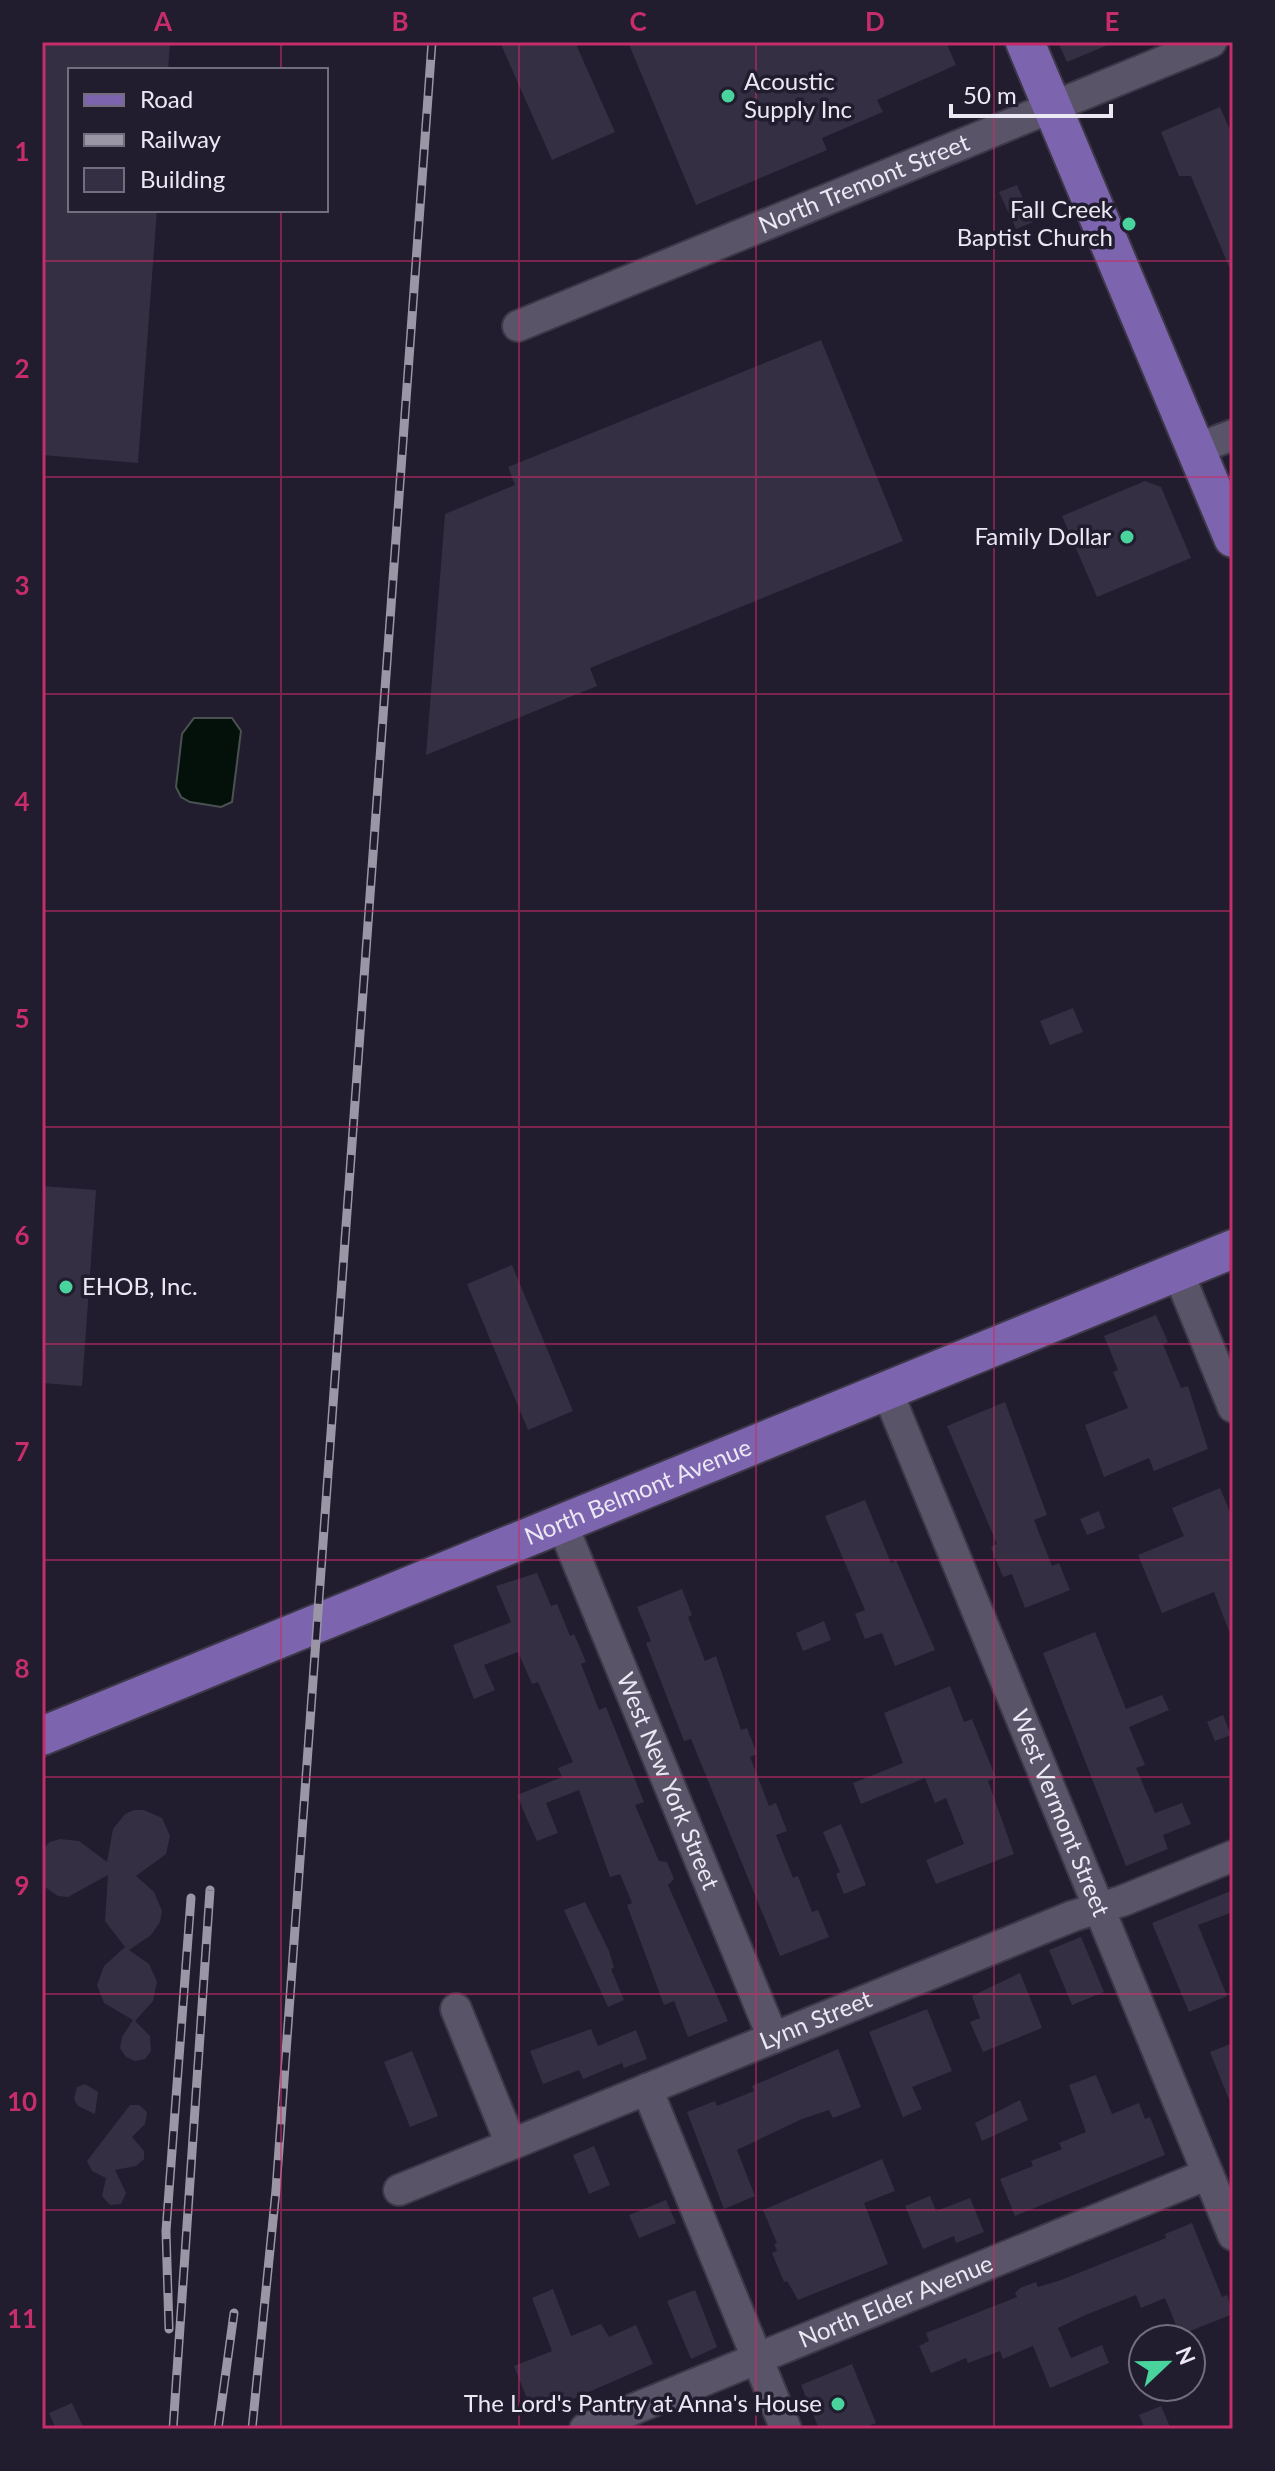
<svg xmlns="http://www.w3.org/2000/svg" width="1275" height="2471" font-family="Lato,sans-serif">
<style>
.water{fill:#04110a;stroke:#495250;stroke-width:2}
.building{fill:#342f42}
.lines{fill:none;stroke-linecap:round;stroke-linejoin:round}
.minor-casing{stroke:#3c3847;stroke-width:34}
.major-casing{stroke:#3c3847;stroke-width:42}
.minor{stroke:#5a5469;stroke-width:30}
.major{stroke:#7d64af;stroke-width:38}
.rail-casing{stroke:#9a96a5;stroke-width:9}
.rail{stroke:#211c2e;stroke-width:6;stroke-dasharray:18;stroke-linecap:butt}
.grid{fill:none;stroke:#c62d6a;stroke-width:2;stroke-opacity:0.55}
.poi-dot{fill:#49d49d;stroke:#211c2e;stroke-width:3}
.labels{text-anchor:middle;stroke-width:7;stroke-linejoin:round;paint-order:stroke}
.poi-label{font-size:24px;fill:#ebe8f4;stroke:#211c2e;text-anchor:end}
.street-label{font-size:24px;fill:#ebe8f4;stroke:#211c2e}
.neatline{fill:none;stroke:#c62d6a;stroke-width:3}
.grid-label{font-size:26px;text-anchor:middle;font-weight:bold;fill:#c62d6a}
</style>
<rect width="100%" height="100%" fill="#211c2e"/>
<polygon class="water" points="194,718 232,718 241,731 232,802 221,807 190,802 181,797 176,787 182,734"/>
<g class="building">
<polygon points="42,42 170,42 168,70 70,70 70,210 157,210 138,463 42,455"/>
<polygon points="500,42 575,42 615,132 552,160"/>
<polygon points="628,42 946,42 956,65 877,100 883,112 822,138 827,150 696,205"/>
<polygon points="1058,42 1115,42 1067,62"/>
<polygon points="1220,107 1233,137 1233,276 1191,176 1179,176 1161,132"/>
<polygon points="1017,185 1033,222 1016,229 999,192"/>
<polygon points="821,340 903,541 590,668 597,686 426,755 445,514 515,485 508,467"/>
<polygon points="1145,481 1161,487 1191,558 1097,597 1062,516"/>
<polygon points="1073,1008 1083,1032 1050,1045 1040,1021"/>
<polygon points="42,1186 96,1190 82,1386 42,1383"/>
<polygon points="512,1265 573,1411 528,1430 467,1284"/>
<polygon points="1156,1315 1168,1342 1163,1344 1181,1388 1188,1386 1208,1449 1154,1471 1149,1458 1104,1477 1085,1425 1128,1408 1113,1372 1118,1370 1104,1336"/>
<polygon points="1005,1402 1047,1515 1034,1520 1052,1566 1059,1563 1070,1590 1025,1608 1012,1574 1003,1577 991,1547 997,1544 947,1426"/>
<polygon points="1220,1488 1233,1519 1232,1639 1214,1592 1162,1613 1138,1555 1184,1536 1172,1508"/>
<polygon points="865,1500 891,1563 896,1560 935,1650 895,1666 882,1633 865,1639 855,1614 865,1610 825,1516"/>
<polygon points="1099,1511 1105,1528 1087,1535 1080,1519"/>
<polygon points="537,1573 551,1606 557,1604 570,1636 574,1634 586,1662 581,1664 599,1710 606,1707 644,1802 635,1805 659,1861 667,1862 674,1879 668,1885 728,2021 688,2037 674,2001 664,2005 627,1905 632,1903 620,1874 610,1877 579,1790 546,1803 558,1833 537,1841 527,1819 517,1795 562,1777 558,1768 573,1762 538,1682 532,1684 518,1652 484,1665 495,1690 474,1699 453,1645 511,1622 496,1586"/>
<polygon points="682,1589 692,1615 688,1617 705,1661 716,1656 741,1730 747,1728 757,1754 750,1757 769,1806 776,1803 787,1831 776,1835 793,1878 798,1876 812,1912 818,1910 829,1937 780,1956 691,1739 684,1741 646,1643 651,1641 637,1607"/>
<polygon points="824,1621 831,1640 803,1651 796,1633"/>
<polygon points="1095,1632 1126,1709 1162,1695 1169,1710 1129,1727 1145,1765 1136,1768 1155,1813 1182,1803 1191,1824 1163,1835 1168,1849 1126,1866 1043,1653"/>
<polygon points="950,1686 964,1722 972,1719 996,1778 988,1781 1014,1854 936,1884 926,1860 964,1844 946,1798 935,1803 925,1778 861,1804 853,1783 903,1763 884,1713"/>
<polygon points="1223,1715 1231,1735 1215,1741 1207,1722"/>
<polygon points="134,1810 144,1810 162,1818 170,1836 166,1854 136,1876 154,1892 162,1911 160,1922 151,1935 129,1950 149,1964 157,1982 153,2001 135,2021 150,2036 151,2051 145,2059 135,2061 126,2057 120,2048 122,2037 133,2020 104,2003 97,1985 104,1966 125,1947 105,1921 108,1875 68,1897 58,1896 42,1885 42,1850 50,1842 60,1839 79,1841 107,1862 113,1829 125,1814"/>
<polygon points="841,1824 866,1885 844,1894 836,1874 840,1872 823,1832"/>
<polygon points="1233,1890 1233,1912 1198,1925 1227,1996 1189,2012 1152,1923"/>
<polygon points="585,1902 609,1951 614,1968 611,1969 624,2000 608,2007 564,1910"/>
<polygon points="1081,1937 1104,1992 1072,2005 1049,1950"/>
<polygon points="1020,1973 1042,2028 983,2052 970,2022 980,2018 972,1996"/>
<polygon points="927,2009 952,2071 912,2087 922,2109 903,2117 869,2032"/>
<polygon points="591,2029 598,2046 636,2030 647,2059 624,2068 622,2063 583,2079 579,2070 543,2084 530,2051"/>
<polygon points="1233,2043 1233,2107 1232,2107 1210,2052"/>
<polygon points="838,2049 861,2107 833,2118 829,2110 802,2119 737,2150 755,2196 724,2209 687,2112 715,2101 717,2106 754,2091 752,2086"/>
<polygon points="412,2051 438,2116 410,2127 384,2062"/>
<polygon points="1096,2075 1112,2114 1139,2103 1145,2119 1150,2117 1165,2155 1015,2216 1000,2179 1033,2166 1031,2161 1062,2149 1059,2143 1086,2132 1069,2085"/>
<polygon points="85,2084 98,2092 95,2114 78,2106 74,2099 77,2087"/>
<polygon points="1020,2100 1028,2120 982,2141 975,2123"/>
<polygon points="130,2105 139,2105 147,2112 145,2124 132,2137 144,2151 144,2159 136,2166 115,2170 126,2193 121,2204 110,2205 102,2196 106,2178 92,2171 87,2161"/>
<polygon points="594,2146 610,2185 589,2194 573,2155"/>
<polygon points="882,2159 895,2191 864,2203 888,2264 798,2300 787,2281 784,2282 772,2253 777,2251 774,2244 777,2243 763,2210"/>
<polygon points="930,2196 936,2211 970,2198 984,2232 956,2243 954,2236 923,2249 905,2206"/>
<polygon points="666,2200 676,2223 639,2238 629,2215"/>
<polygon points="1192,2223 1222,2297 1227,2295 1233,2314 1180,2335 1165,2298 1141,2308 1136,2295 1083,2316 1058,2328 1071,2358 1102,2345 1109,2363 1050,2388 1033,2346 1003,2359 1000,2351 968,2363 966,2358 931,2373 919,2346 929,2341 926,2333 1017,2297 1015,2293 1020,2288 1036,2282 1038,2287 1061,2280 1166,2238 1165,2234"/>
<polygon points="553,2289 571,2336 601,2324 609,2337 636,2325 653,2364 534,2416 514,2366 552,2351 532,2298"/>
<polygon points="695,2290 717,2347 691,2359 667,2301"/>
<polygon points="852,2364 876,2423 861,2429 819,2429 801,2385"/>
<polygon points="72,2403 84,2429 56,2429 49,2413"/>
<polygon points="1161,2406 1171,2429 1145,2429 1139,2415"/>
</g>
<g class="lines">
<g class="minor-casing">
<g id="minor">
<path id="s1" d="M518,326L1211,42"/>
<polyline points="1196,449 1233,435"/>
<polyline points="1178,1272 1233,1407"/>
<path id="s2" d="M887,1391L1233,2235"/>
<path id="s3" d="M562,1524L773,2038"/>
<polyline points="456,2009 511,2144"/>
<polyline points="647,2089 786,2429"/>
<path id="s4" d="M399,2190L1073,1916L1122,1901L1233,1856"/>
<path id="s5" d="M585,2429L1208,2174"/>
</g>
</g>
<g class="major-casing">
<g id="major">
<polyline points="1025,42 1233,538"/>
<path id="s6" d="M42,1736L1233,1249"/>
</g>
</g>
<use href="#minor" class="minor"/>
<use href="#major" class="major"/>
<g class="rail-casing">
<g id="rail">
<polyline points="169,2329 166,2231 191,1898"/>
<polyline points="173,2429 210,1890"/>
<polyline points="218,2429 234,2313"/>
<polyline points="252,2429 276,2190 432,42"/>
</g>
</g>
<use href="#rail" class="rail"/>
</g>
<path class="grid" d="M281,42V70M519,42V2429M756,42V2429M994,42V2429M281,210V2429M42,261H1233M42,477H1233M42,694H1233M42,911H1233M42,1127H1233M42,1344H1233M42,1560H1233M42,1777H1233M42,1994H1233M42,2210H1233"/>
<g class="poi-dot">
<circle cx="728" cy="96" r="8"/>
<circle cx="1129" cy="224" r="8"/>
<circle cx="1127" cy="537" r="8"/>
<circle cx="66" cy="1287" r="8"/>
<circle cx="838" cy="2404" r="8"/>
</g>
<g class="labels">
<g class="poi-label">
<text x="744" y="90" text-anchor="start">Acoustic<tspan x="744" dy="28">Supply Inc</tspan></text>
<text x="1113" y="218">Fall Creek<tspan x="1113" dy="28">Baptist Church</tspan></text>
<text x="1111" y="545">Family Dollar</text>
<text x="82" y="1295" text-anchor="start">EHOB, Inc.</text>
<text x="822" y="2412">The Lord's Pantry at Anna's House</text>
</g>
<g class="street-label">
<text dy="8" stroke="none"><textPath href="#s1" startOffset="374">North Tremont Street</textPath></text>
<text dy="8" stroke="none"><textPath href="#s6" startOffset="644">North Belmont Avenue</textPath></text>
<text dy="8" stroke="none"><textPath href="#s3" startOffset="278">West New York Street</textPath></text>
<text dy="8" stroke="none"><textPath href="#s2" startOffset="456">West Vermont Street</textPath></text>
<text dy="8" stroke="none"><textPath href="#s4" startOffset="450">Lynn Street</textPath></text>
<text dy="8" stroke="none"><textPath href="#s5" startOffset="336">North Elder Avenue</textPath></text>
</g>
</g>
<rect width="1275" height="2471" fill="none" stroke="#211c2e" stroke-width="88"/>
<rect x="68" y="68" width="260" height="144" fill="#211c2e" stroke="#726e7d" stroke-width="2"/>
<rect x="84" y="94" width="40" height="12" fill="#7d64af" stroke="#726e7d" stroke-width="2"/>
<text x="140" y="108" font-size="24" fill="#ebe8f4">Road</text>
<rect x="84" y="134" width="40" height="12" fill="#9a96a5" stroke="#726e7d" stroke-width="2"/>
<text x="140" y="148" font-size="24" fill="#ebe8f4">Railway</text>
<rect x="84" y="168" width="40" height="24" fill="#342f42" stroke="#726e7d" stroke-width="2"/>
<text x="140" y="188" font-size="24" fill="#ebe8f4">Building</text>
<g transform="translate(1167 2363) rotate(68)"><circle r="38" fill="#211c2e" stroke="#726e7d" stroke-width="2"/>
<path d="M0-6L14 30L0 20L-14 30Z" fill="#49d49d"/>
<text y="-12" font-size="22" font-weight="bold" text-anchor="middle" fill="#ebe8f4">N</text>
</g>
<path d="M951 104v12h160v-12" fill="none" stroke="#ebe8f4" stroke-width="4"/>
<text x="963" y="104" font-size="24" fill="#ebe8f4" stroke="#211c2e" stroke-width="6" paint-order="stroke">50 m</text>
<rect x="44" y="44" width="1187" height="2383" class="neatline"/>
<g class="grid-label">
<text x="163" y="31">A</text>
<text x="400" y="31">B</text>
<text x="638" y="31">C</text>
<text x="875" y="31">D</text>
<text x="1112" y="31">E</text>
<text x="22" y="161">1</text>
<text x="22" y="378">2</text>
<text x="22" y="595">3</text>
<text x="22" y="811">4</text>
<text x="22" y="1028">5</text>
<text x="22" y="1245">6</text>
<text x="22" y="1461">7</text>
<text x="22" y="1678">8</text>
<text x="22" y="1895">9</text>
<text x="22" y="2111">10</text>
<text x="22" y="2328">11</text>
</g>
</svg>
